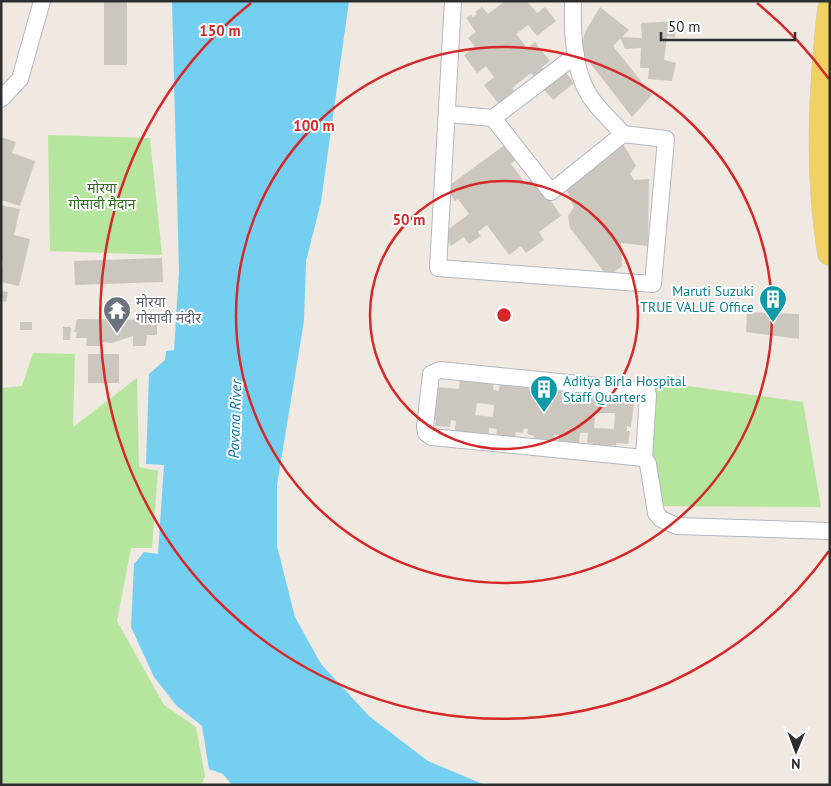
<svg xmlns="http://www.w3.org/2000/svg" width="831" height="786" font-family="'PT Sans','Noto Sans Devanagari',sans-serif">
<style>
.green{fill:#b6e59e}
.water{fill:#75cff0}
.building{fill:#cbc7bf;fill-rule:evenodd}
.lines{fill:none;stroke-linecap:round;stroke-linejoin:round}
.street-casing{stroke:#b4b7c1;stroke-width:18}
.primary-casing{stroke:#c9c9c9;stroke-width:26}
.street{stroke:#fff;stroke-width:16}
.primary{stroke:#f2d163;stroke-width:25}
.ring{fill:none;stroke:#d62828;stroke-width:2.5}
.labels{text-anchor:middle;stroke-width:4;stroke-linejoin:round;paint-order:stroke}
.park-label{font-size:14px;fill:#2c6e1b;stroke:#fff}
.culture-label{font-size:14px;fill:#0d838f;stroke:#fff;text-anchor:end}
.worship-label{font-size:14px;fill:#5b616d;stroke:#fff;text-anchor:start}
.water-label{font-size:15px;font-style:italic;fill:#0d6fa3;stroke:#fff}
.centre{fill:#d62828;stroke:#fff;stroke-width:2.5}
.ring-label{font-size:15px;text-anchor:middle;font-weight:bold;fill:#d62828;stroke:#fff;stroke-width:4;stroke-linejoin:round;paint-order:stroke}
</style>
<rect width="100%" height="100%" fill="#efe9e1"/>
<g class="green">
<polygon points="48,135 150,138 162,255 50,251"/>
<polygon points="33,353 75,354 73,427 137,378 139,467 158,471 152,548 131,548 117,621 164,705 196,727 205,776 201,785 1,785 1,388 22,386"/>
<polygon points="644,380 803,402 821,507 649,506"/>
</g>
<polygon class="water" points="172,1 349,1 321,202 306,261 304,321 277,485 277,546 295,617 321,664 369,716 428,761 485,785 232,785 223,774 209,769 202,726 176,705 154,677 131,627 134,564 144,552 158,554 164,465 146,464 149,374 165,360 166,351 174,350 179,272"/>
<g class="building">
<rect x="104" y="1" width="23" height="64"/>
<polygon points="505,1 527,1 537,13 545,7 556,21 537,36 528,25 516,34 527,48 535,42 550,61 542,67 546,72 536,79 531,73 512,88 518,96 502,108 484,85 494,77 486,66 477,73 464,55 475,47 468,38 476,32 466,18 471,15 473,17 477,14 475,12 482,7 488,14"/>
<polygon points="600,7 629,30 613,46 652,95 632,117 580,50 585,32"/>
<polygon points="677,21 675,38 667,36 664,60 676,63 672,81 648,79 649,68 640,68 641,48 625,49 620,37 642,38 641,23"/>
<polygon points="562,68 574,83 553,100 541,86"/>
<polygon points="1,137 16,142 12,153 35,161 20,206 1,200"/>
<polygon points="622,142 636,166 630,174 634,180 649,179 648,246 621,243 622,266 608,277 570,228 568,216 574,207 566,189"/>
<polygon points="506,144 517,159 511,164 526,184 535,177 561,216 539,232 544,240 526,253 521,246 509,255 487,225 478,232 481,236 469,244 464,237 451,246 442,234 469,214 458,199 455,201 446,188"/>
<polygon points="1,205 20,209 14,235 30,239 19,286 1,282 3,261 1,260"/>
<polygon points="162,258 163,282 75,285 74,261"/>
<polygon points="1,291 8,292 6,302 1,301"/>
<polygon points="747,312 799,314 799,339 746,332"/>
<polygon points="77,319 157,320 157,335 147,335 146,346 133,346 133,336 112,343 101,342 101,346 86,346 87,338 76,338 77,332 74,332"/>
<rect x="20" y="322" width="12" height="8"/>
<polygon points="63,327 71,327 70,340 63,340"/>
<rect x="88" y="354" width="31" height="29"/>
<path d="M460,378L494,381L493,390L499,391L500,383L538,390L539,383L561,385L560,391L565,392V386L585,388L584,395L594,396V391L623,394L622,401L634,403L631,427L627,426V431H630L628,444L616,443V446L612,445L611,448L592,447L593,443H587L588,433H580L579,443L559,441V435H554V442L534,441V436L530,435L527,433L528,429L524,428L523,433L516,432L515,438L496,436L497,429L489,428L488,438L454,435L456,421L451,420L450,427L435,426L436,420L429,419L433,387L459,389ZM477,403L494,405L493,417L475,415ZM595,413H615L614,429L594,428Z"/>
</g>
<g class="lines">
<g class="street-casing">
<g id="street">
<path d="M453,1L438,268L653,284L666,139L623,134C612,121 596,108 588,93C573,68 572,30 573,1"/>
<polyline points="1,99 20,79 42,1"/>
<polyline points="448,114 493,118 551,192 623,134"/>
<polyline points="493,118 576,55"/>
<polyline points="644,458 648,395 647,391 440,370 431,374 425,427 426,433 432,437 644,458 648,464 656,513 661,519 677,526 830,531"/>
</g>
</g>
<g class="primary-casing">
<path id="primary" d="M830,10C821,90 817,173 830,253"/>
</g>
<use href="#street" class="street"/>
<use href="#primary" class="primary"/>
</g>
<g class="ring">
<circle cx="504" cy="315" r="134"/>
<circle cx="504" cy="315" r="268"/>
<path d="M829 551A402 402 0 1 1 251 3M757 3A402 402 0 0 1 829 79"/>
</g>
<defs>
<g id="building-pin" transform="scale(1.4375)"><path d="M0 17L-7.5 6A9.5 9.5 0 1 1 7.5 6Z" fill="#0f9aa8" stroke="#fff"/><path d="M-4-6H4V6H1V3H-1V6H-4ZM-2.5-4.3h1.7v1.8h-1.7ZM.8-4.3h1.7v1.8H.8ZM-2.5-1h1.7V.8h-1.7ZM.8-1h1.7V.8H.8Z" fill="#fff"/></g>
<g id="temple-pin" transform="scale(1.4375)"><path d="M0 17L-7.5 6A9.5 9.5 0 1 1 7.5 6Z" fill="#6b7280" stroke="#fff"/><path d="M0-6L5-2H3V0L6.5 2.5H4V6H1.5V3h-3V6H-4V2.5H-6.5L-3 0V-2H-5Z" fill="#fff"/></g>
</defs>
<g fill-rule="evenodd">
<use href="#building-pin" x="773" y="299"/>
<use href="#temple-pin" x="117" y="310"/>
<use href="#building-pin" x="544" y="389"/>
</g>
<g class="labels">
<g class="park-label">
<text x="102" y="193">मोरया<tspan x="102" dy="16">गोसावी मैदान</tspan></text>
</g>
<g class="culture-label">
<text x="754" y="296">Maruti Suzuki<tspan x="754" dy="16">TRUE VALUE Office</tspan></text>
<text x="563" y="386" text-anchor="start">Aditya Birla Hospital<tspan x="563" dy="16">Staff Quarters</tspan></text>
</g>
<g class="worship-label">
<text x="136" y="307">मोरया<tspan x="136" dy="16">गोसावी मंदीर</tspan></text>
</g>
<g class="water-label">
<text transform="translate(235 419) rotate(-88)" y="5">Pavana River</text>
</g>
</g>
<circle cx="504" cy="315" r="8" class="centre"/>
<g class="ring-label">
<text x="220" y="36">150 m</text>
<text x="314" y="131">100 m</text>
<text x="409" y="225">50 m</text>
</g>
<rect width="831" height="786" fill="none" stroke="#2e2e2e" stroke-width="5"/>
<g transform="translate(796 751) rotate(181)" stroke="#ffffff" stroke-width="4" paint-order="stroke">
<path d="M0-4L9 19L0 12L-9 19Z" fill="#2e2e2e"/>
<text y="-8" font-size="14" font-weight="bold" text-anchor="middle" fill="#2e2e2e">N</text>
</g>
<path d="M661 32v8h134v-8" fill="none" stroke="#2e2e2e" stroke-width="2.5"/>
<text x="668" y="32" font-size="15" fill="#2e2e2e" stroke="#ffffff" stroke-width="4" paint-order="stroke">50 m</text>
</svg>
